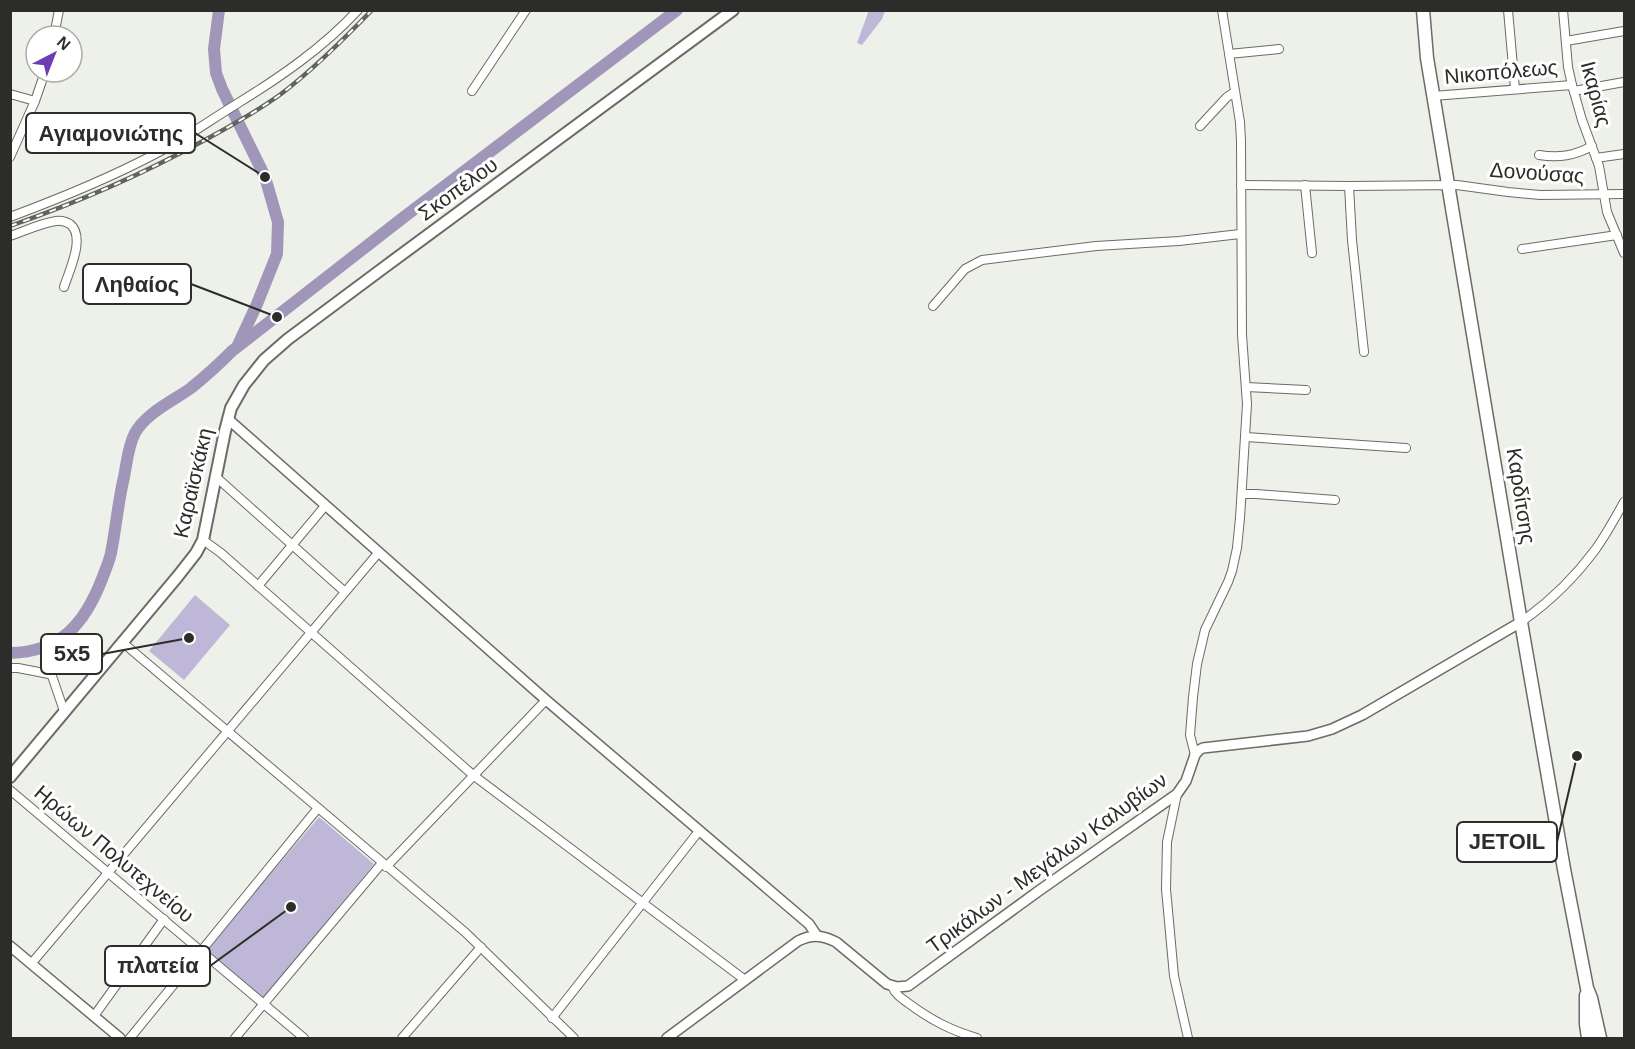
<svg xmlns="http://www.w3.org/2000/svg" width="1635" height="1049" font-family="Arial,sans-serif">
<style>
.green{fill:#bfb7d7}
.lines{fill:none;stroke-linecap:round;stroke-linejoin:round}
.river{stroke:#a096ba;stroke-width:12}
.minor-casing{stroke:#6a6c65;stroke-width:10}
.tertiary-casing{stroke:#6a6c65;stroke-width:12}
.secondary-casing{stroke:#6a6c65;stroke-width:14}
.primary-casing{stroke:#6a6c65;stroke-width:15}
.minor{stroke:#fff;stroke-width:8}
.tertiary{stroke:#fff;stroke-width:9}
.secondary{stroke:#fff;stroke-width:10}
.primary{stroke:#fff;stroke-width:12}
.rail-casing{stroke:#61635e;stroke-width:4.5}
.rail{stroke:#fff;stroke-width:2;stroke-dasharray:7;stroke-linecap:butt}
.labels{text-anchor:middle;stroke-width:6;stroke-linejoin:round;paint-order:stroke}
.street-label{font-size:21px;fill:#2c2d2a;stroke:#fff}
.leader{fill:none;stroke:#2c2d2a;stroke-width:2}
.callout-dot{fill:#2c2d2a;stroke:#fff;stroke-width:2}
.callout{fill:#fff;stroke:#2c2d2a;stroke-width:2}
.callout-label{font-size:22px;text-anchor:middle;font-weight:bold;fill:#2c2d2a}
</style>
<rect width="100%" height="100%" fill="#eef1e9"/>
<g class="green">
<polygon points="869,10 885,11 882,19 862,45 857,43"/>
<polygon points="195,595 230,625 184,680 149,651"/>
<polygon points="319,817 374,864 263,998 206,950"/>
</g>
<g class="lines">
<g class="river">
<polyline points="219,10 214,49 216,73 222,89 265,177 278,222 277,254 257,304 238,345"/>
<path d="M10,653C61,652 85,623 102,579C105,571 109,562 111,553C116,528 118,502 124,477C127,462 128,446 135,433C146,413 173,401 191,388C206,376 219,364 232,351L404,217L677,10"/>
</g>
<g class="minor-casing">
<g id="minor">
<polyline points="1508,10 1515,89"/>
<polyline points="1563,10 1568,67 1572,85 1582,120 1599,166 1607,212 1624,253"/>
<polyline points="54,36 59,10"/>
<polyline points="1566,41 1624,31"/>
<polyline points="1229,54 1279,49"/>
<polyline points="472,91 526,10"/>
<polyline points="1574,91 1624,82"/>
<polyline points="10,94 35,101"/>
<polyline points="1433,96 1572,85"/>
<polyline points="1200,126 1227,97 1235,92"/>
<path d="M1539,155C1559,158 1574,156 1592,146"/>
<polyline points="10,157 35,101 45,72"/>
<polyline points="1596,158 1624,154"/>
<polyline points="1241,185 1349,186 1457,185 1508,192 1540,195 1624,194"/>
<polyline points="1305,185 1312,253"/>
<polyline points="1349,186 1352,240 1364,352"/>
<path d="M10,217C61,198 110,178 157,153C184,139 209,121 235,105C279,78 323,48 358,10"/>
<path d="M10,236C25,231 41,223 56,221C61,220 65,221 70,224C86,237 69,271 64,287"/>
<polyline points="1522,249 1617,235"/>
<polyline points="933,306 965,269 982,260 1096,246 1179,241 1240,234"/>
<polyline points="1246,387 1306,390"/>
<polyline points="1246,437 1406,448"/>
<polyline points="215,476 345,592"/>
<polyline points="1242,494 1256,494 1335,500"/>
<polyline points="203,540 221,553 473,775 745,980"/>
<polyline points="258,586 325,506"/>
<path d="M1521,622C1548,603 1575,577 1595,550C1606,535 1615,518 1624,502"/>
<polyline points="122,642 466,933 574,1038"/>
<polyline points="10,668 18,668 49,674 52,676 64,711"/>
<polyline points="1195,755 1190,735 1193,697 1197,664 1205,630 1228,582 1232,571 1237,548 1240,518 1247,404 1242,335 1241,141 1240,122 1222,10"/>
<polyline points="10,790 304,1038"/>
<polyline points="1177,794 1167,842 1166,889 1174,976 1188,1038"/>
<polyline points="386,867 546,700"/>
<polyline points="31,964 379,552"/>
<path d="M892,986C895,994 901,998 908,1003C931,1020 950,1030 977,1038"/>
<polyline points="94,1016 164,919"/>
<polyline points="552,1018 699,831"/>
<polyline points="130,1038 318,808"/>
<polyline points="235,1038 382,863"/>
<polyline points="402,1038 481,947"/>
</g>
</g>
<g class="tertiary-casing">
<g id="tertiary">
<polyline points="228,419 546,700 809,924 817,936"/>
<polyline points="10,946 120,1038"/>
<path d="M667,1038L798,941C812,934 822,935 836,942L887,984L897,987L908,986L1040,890L1177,794L1186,781L1195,755L1199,750L1203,748L1308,736L1332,729L1362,715L1521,622"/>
</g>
</g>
<g class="secondary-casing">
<polyline id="secondary" points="10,777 178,576 196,553 203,540 225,431 231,408 244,385 264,360 288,339 386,266 733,10"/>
</g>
<g class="primary-casing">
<g id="primary">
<polyline points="1423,10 1427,58 1521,622 1564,869 1587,988 1591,998 1600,1038"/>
<polyline points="1586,995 1586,1024 1588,1038"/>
</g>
</g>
<use href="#minor" class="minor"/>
<use href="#tertiary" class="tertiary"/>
<use href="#secondary" class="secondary"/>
<use href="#primary" class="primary"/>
<g class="rail-casing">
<path id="rail" d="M10,226C76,203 141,175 203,141C229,127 256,112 281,94C314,69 343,40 372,10"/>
</g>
<use href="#rail" class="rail"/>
</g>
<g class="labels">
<g class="street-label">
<text transform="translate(1501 72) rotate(-5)" y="7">Νικοπόλεως</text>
<text transform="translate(1596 94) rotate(75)" y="7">Ικαρίας</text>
<text transform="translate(1537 173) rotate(4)" y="7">Δονούσας</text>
<text transform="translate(458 189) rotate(-36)" y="7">Σκοπέλου</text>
<text transform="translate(193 483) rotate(-77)" y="7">Καραϊσκάκη</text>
<text transform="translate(1521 496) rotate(81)" y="7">Καρδίτσης</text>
<text transform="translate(114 854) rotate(40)" y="7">Ηρώων Πολυτεχνείου</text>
<text transform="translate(1047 863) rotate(-36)" y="7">Τρικάλων - Μεγάλων Καλυβίων</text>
</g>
</g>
<path class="leader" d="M265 177L195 133M277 317L191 284M189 638L102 654M1577 756L1557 842M291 907L210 966"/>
<g class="callout-dot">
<circle cx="265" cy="177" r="6"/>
<circle cx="277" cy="317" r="6"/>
<circle cx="189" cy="638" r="6"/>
<circle cx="1577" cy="756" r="6"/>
<circle cx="291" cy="907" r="6"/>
</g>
<g class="callout">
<rect x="26" y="113" width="169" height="40" rx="6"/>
<rect x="83" y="264" width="108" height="40" rx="6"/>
<rect x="41" y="634" width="61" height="40" rx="6"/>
<rect x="1457" y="822" width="100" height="40" rx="6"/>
<rect x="105" y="946" width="105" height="40" rx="6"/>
</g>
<g class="callout-label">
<text x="111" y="141">Αγιαμονιώτης</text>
<text x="137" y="292">Ληθαίος</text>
<text x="72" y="661">5x5</text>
<text x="1507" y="849">JETOIL</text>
<text x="158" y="973">πλατεία</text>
</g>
<rect width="1635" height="1049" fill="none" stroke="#2c2d2a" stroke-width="24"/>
<g transform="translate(54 54) rotate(42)"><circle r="28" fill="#ffffff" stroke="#ababaa" stroke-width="1.5"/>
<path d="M0-4.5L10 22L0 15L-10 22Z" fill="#6c3db4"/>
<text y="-9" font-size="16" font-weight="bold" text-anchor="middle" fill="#2c2d2a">N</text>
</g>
</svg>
